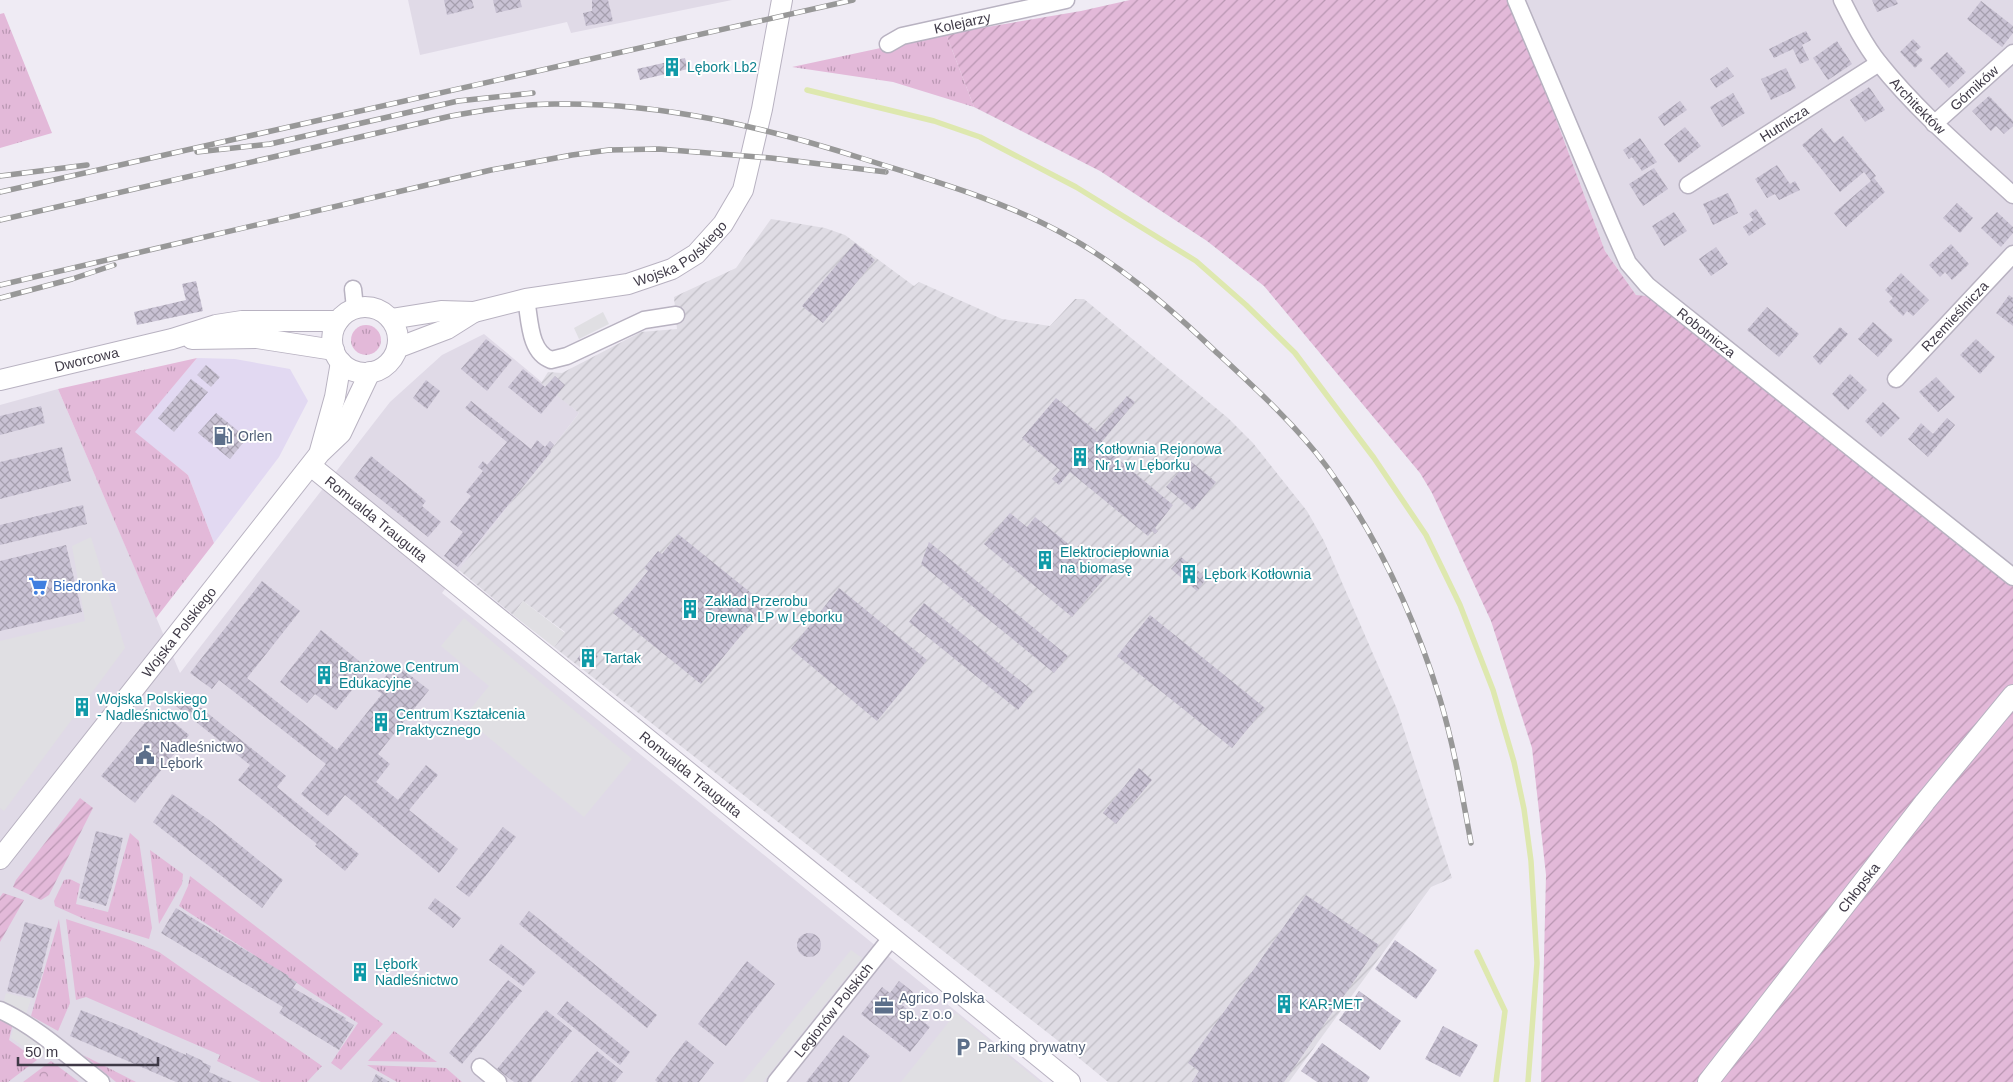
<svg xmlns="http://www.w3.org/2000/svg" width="2013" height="1082" font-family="Arial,sans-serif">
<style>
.residential{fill:#e0dae7}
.commercial{fill:#e2d9f2}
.industrial{fill:url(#industrial-furrows)}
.grass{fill:url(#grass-tufts)}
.forest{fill:url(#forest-crowns)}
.garden{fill:url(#garden-furrows)}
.parking{fill:#e0dfe3}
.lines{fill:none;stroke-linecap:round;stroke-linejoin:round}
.stream{stroke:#dee8af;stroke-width:5.5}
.building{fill:url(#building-cross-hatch)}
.minor-casing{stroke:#b8b2c1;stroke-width:19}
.tertiary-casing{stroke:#b8b2c1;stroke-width:22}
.minor{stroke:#fff;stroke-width:16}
.tertiary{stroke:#fff;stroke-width:20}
.rail-casing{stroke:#989898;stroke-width:5.5}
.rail{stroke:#fff;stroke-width:4;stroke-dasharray:11;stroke-linecap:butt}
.labels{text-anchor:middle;stroke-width:4;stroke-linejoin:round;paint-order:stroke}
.street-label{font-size:14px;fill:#3f3a47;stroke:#fff}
.culture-label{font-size:14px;fill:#0d838f;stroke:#fff;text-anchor:start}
.service-label{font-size:14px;fill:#4e5e75;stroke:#fff;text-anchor:start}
.shop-label{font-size:14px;fill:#366cbe;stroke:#fff;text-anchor:start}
</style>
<defs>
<pattern id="industrial-furrows" width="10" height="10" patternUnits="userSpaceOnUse" patternTransform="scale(1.25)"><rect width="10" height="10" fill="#dfdce4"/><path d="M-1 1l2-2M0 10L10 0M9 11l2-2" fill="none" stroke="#c0bec5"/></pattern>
<pattern id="grass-tufts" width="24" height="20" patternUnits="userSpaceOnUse" patternTransform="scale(1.25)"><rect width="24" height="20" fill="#e3b9d9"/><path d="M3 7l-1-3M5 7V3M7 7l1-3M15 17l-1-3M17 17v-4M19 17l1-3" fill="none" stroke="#b997b2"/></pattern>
<pattern id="forest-crowns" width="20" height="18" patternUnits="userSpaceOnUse" patternTransform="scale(1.25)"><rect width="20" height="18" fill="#e3b9d9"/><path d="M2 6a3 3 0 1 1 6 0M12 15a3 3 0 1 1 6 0" fill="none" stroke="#b997b2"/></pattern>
<pattern id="garden-furrows" width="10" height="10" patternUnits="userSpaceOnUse" patternTransform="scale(1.25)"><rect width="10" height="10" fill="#e3b9d9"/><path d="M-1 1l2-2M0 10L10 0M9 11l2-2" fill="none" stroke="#b997b2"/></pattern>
<pattern id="building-cross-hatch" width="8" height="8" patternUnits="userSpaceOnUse" patternTransform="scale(1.25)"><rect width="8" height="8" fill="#c9c2d4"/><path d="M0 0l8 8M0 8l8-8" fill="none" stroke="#a59fae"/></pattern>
</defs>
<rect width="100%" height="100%" fill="#efebf4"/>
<g class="residential">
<polygon points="408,0 732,0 571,33 567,22 420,55"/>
<polygon points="1512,0 2013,0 2013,581 1636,295 1605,251"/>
<polygon points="484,334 579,413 442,593 1043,1082 0,1082 0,405 58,389 180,673 390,402 442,355"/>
</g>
<polygon class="commercial" points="197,358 235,359 290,369 308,401 279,457 214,543 188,475 134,432"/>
<polygon class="industrial" points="771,219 825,228 845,235 914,286 919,282 1002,319 1050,326 1075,299 1084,299 1228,418 1253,443 1307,511 1324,541 1397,709 1452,878 1431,887 1289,1082 1108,1082 1057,1040 554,647 565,632 523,601 513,615 459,570 579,413 541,383 548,372 562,373 641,332 677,329 674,297 736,268"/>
<g class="grass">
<polygon points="4,13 52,133 0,148 0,14"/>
<polygon points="946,34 974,107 893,82 792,67"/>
<circle cx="366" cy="340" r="15"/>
<polygon points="197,358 135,432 188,475 214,543 156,618 58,389"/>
<polygon points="130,833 139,841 152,928 149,939 84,919 55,906 54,901 64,880 70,879 80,884 76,904 108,912"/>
<polygon points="150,850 183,874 182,884 159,924"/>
<polygon points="190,876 383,1024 341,1070 331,1063 358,1023 179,906 188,886"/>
<polygon points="59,919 70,1003 58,1031 31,1016"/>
<polygon points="66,919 130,940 159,952 322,1066 307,1082 261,1082 217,1061 220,1055 86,997 76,1000"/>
<polygon points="0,1018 13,1023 9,1040 37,1060 8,1082 0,1082"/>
<polygon points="394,1031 437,1062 368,1061"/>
<polygon points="83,1055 136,1082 116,1082"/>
<polygon points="367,1065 446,1068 462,1082 397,1082"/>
</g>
<polygon class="forest" points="51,1061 79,1082 23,1082"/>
<g class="garden">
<polygon points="1130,0 1512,0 1605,251 1636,295 1663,298 2013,577 2013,1082 1541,1082 1546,875 1532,748 1491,621 1432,493 1420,473 1264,286 1207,241 1100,171 974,107 946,34 1081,11"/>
<polygon points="80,798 93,808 49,895 41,900 13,887 16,880"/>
<polygon points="3,893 24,900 0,942 0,897"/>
</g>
<g class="parking">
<polygon points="603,312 609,324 579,339 574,328"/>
<polygon points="91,537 125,648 4,811 0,808 0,641 85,621 72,546"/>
<polygon points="523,601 565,633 554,647 513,615"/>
<polygon points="464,618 632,759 584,817 464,717 489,686 441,646"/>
<polygon points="851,950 862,958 763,1082 743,1082"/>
<polygon points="6,993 31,999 26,1014 3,1004"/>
<polygon points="956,1013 1040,1082 901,1082"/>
<polygon points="15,1024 47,1046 40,1058 11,1038"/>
</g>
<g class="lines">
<g class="stream">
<polyline points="807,90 934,121 980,137 1076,187 1196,261 1246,305 1295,353 1374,458 1426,535 1460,605 1493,690 1514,762 1524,809 1531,861 1537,963 1528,1082"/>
<polyline points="1477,952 1505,1011 1496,1082"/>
</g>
</g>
<g class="building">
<polygon points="444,0 472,0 474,8 447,15"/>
<polygon points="493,0 520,0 522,7 496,13"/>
<polygon points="592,0 608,0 613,21 586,26 583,13 592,11"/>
<polygon points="1872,0 1896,0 1898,4 1877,12"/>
<polygon points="1981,1 2013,26 2013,33 2002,47 1967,19"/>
<polygon points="1806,31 1811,40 1802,45 1809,60 1800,64 1793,49 1774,58 1769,49"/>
<polygon points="1913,39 1921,47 1915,52 1923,60 1915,68 1900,52"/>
<polygon points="1837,41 1852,64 1828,80 1813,58"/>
<polygon points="1947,52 1966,72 1949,88 1930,68"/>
<polygon points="685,58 688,69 640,80 637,69"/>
<polygon points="1727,67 1734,76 1716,88 1710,79"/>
<polygon points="1786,68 1796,88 1771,100 1761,79"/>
<polygon points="1869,87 1885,110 1865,122 1850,100"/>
<polygon points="1733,93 1745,113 1722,127 1710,107"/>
<polygon points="1989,96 2013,121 2013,126 2004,134 1996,126 1991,131 1972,111"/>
<polygon points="1680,101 1687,110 1664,126 1658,117"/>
<polygon points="1685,127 1701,146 1679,163 1664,144"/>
<polygon points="1822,128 1834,143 1843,136 1876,176 1874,178 1885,192 1846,227 1834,213 1871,181 1864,172 1840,192 1802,145"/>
<polygon points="1640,138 1657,162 1642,171 1632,157 1629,159 1623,150"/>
<polygon points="1777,165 1790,184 1795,181 1800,190 1779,200 1775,194 1767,198 1755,179"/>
<polygon points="1654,168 1668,189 1643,206 1629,184"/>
<polygon points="1728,193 1738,213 1713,225 1703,204"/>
<polygon points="1957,203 1973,218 1960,233 1943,218"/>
<polygon points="1756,209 1766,224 1749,236 1743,227 1753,220 1749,214"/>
<polygon points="1674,212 1687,231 1664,246 1652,226"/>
<polygon points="1997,212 2013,227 2013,233 2001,247 1981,228"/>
<polygon points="855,243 875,260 823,323 802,306"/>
<polygon points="1951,244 1969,264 1952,280 1945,272 1940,277 1929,265"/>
<polygon points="1716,247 1728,264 1711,276 1699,259"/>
<polygon points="1901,273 1929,300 1913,316 1907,311 1903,316 1889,302 1893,298 1885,290"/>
<polygon points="196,281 203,311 137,325 134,312 186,300 182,284"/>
<polygon points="2009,295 2013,298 2013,326 1996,313"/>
<polygon points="1767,307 1799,334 1779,357 1747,330"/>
<polygon points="1873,322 1893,340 1878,357 1858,339"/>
<polygon points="1840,327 1848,334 1820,365 1813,357"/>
<polygon points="486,339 512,360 487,391 461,369"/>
<polygon points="1976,339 1995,357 1980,374 1960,355"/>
<polygon points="206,365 220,377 211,387 197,375"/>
<polygon points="523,369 545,387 555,376 565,385 541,414 508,387"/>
<polygon points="1850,374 1867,390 1848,410 1832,394"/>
<polygon points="1936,377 1955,397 1938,412 1919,392"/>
<polygon points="191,379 208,392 174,432 158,418"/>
<polygon points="426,380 440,391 427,409 413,398"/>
<polygon points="1127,396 1135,402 1100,444 1173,505 1155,528 1158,531 1155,534 1152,531 1148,536 1070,472 1059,485 1052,479 1060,470 1022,438 1056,398 1097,432"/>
<polygon points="471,401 531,449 537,440 545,447 550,441 554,445 550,451 551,452 458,567 444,556 463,532 450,522 471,496 466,492 483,471 478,467 483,461 487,465 507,442 465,408"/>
<polygon points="1883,402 1900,418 1881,437 1865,421"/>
<polygon points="41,406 45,423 0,435 0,416"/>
<polygon points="216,413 247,438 230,459 198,433"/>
<polygon points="1947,418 1955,425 1928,457 1908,439 1921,423 1933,434"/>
<polygon points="62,447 71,481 0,499 0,462"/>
<polygon points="371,456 426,501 422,506 441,522 428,537 354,478"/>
<polygon points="1189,460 1216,482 1193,510 1166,487"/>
<polygon points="83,505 87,524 0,545 0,525"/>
<polygon points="1010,513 1027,527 1035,517 1107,575 1072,617 984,544"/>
<polygon points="678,534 766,605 701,684 613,613 648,571 644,568 658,551 662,554"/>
<polygon points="929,542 1068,656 1054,673 921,564"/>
<polygon points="66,545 82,612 0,631 0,561"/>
<polygon points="1181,557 1207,578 1197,591 1171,569"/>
<polygon points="262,581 300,611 247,678 337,750 382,694 375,689 390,671 397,676 402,669 429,690 378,754 390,764 376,782 398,800 426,765 438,775 409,810 458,849 439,873 345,795 328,816 301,794 326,764 219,680 212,689 190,673"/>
<polygon points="839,588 927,660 877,721 791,649"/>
<polygon points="924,603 1033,691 1018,710 909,622"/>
<polygon points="1150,615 1265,708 1232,748 1117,656"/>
<polygon points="321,630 369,669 336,710 315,694 307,703 280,682"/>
<polygon points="587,646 598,656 589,669 577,659"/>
<polygon points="180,691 286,776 277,787 359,854 345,871 315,846 317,844 238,780 250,765 171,702"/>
<polygon points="157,708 189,735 135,803 101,776"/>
<polygon points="1139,768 1152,780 1116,824 1103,813"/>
<polygon points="172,794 209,820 283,880 262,908 153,822"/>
<polygon points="503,827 516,837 469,897 456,887"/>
<polygon points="96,831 123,838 113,880 114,880 106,906 79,898"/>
<polygon points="1306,895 1379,945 1284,1082 1192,1082 1199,1071 1188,1063"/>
<polygon points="435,898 461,918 453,928 428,908"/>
<polygon points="176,908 289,976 288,977 297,982 293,988 346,1018 345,1020 354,1025 339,1050 279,1013 283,1007 161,933"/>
<polygon points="529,911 657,1015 647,1028 519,924"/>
<polygon points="25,922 52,929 41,972 43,972 34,998 7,991"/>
<circle cx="809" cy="945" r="12"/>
<polygon points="1395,940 1437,970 1416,999 1375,969"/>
<polygon points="501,944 536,972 523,986 489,960"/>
<polygon points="747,961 775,984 726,1046 698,1024"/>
<polygon points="358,966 367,973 363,978 354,971"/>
<polygon points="508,980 522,991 462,1064 449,1053"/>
<polygon points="899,981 913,992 902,1005 930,1027 910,1052 861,1014 882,987 890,993"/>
<polygon points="1359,991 1401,1021 1380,1050 1339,1020"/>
<polygon points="567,1001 630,1052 620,1065 557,1014"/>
<polygon points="81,1010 138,1033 138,1034 186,1055 186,1053 203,1061 202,1062 211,1066 209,1072 232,1082 176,1082 70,1036"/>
<polygon points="546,1010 572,1031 531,1082 514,1082 497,1069"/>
<polygon points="1443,1026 1478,1045 1460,1077 1425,1059"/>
<polygon points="843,1035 870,1056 849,1082 806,1082"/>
<polygon points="686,1040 714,1063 699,1082 657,1082 655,1080"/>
<polygon points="1322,1043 1370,1077 1367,1082 1317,1082 1301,1071"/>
<polygon points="597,1051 623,1072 615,1082 571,1082"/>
<polygon points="376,1074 390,1082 372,1082"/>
</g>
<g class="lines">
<g class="minor-casing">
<g id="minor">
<path id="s1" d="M1516,0L1612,227L1628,263L1647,285L1663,298L2013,577"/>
<path id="s2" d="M1842,0C1853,22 1864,44 1879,63C1918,112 1967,153 2013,195"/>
<path id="s3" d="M888,44L902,36L1066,0"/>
<path id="s4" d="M1934,124L2013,53"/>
<path id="s5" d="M1688,185L1879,63"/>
<polyline points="353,289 355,308"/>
<path d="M526,299C530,320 529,352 551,360L567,356L644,320L676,315"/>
<path id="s6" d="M1896,379L2013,254"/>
<path d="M0,1010C37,1027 69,1057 101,1082"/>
<polyline points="480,1067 498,1082"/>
<path id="s7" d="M776,1082L892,937"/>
</g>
</g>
<g class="tertiary-casing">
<g id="tertiary">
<circle cx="365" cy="340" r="33"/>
<path id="s8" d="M391,319L441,311L474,312L526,299L628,284L672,269L696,254L723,224L743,190L762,109L782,0"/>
<polyline points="192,339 257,338 334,350"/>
<polyline points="397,348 447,329 474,312"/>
<path id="s9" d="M0,380L172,339L216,325L242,321H338"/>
<polyline points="320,451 335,397 341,362"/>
<path id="s10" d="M311,466L1070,1082"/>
<path id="s11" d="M0,859L320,453L341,433L370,372"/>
<path id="s12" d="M1708,1082L1925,802L2013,695"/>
</g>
</g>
<use href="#minor" class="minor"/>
<use href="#tertiary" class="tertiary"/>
<g class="rail-casing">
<g id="rail">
<polyline points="197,152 270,144 458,101 533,93"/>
<polyline points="0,176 87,165"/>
<polyline points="0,192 853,0"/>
<path d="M0,220L451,116C485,110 520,104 555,104C660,102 764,127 864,159C930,180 999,199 1060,232C1118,263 1168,306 1215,351C1253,386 1297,426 1327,467C1377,536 1415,618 1440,699C1454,746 1462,794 1471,843"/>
<polyline points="0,285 491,170 572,155 609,150 659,149 771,158 886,172"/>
<polyline points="0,298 72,279 114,265"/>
</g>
</g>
<use href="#rail" class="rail"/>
</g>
<defs>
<g id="building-bare" transform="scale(1.5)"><path d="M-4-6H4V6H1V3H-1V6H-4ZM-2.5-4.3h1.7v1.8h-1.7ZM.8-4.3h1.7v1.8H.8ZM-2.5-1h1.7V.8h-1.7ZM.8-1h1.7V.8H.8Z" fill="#0f9aa8" stroke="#fff" stroke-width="2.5" paint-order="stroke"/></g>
<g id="fuel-bare" transform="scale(1.5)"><path d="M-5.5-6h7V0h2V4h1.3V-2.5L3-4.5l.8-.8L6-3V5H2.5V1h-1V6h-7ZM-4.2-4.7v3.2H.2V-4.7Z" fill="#5c6f8a" stroke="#fff" stroke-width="2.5" paint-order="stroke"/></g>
<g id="supermarket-bare" transform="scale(1.5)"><path d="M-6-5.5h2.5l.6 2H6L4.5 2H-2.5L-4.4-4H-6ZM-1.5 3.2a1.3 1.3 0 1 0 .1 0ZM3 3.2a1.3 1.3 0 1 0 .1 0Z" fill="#3f7fe0" stroke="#fff" stroke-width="2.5" paint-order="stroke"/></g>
<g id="civic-bare" transform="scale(1.5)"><path d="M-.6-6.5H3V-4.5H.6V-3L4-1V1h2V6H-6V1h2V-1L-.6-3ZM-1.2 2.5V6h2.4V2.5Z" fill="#5c6f8a" stroke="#fff" stroke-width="2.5" paint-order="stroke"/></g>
<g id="office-bare" transform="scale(1.5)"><path d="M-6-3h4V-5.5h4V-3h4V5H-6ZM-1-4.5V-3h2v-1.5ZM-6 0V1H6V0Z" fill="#5c6f8a" stroke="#fff" stroke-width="2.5" paint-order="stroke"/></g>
<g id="parking-bare" transform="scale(1.5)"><path d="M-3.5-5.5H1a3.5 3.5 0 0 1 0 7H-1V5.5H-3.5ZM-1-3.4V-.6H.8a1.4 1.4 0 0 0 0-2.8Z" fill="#5c6f8a" stroke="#fff" stroke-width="2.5" paint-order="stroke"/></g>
</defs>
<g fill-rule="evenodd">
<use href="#building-bare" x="672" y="67"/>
<use href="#fuel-bare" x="223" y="436"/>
<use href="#building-bare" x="1080" y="457"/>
<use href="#building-bare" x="1045" y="560"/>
<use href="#building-bare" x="1189" y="574"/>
<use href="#supermarket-bare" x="38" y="586"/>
<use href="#building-bare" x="690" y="609"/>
<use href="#building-bare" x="588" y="658"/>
<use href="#building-bare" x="324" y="675"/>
<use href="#building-bare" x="82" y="707"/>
<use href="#building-bare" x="381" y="722"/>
<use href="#civic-bare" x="145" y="755"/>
<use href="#building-bare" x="360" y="972"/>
<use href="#building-bare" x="1284" y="1004"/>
<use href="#office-bare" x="884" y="1006"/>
<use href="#parking-bare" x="963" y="1047"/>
</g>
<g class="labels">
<g class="street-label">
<text dy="5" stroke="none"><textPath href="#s3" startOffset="78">Kolejarzy</textPath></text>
<text dy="5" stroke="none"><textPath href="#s4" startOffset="54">Górników</textPath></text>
<text dy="5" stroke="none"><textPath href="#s2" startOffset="131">Architektów</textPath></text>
<text dy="5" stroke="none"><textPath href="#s5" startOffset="114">Hutnicza</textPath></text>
<text dy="5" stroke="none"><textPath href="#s8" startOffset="302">Wojska Polskiego</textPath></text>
<text dy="5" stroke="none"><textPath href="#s6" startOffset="86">Rzemieślnicza</textPath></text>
<text dy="5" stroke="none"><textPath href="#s1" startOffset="391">Robotnicza</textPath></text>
<text dy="5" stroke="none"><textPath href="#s9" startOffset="89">Dworcowa</textPath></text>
<text dy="5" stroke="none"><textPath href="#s10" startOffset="84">Romualda Traugutta</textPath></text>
<text dy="5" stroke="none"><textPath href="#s11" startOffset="289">Wojska Polskiego</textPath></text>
<text dy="5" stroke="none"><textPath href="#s10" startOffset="489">Romualda Traugutta</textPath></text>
<text dy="5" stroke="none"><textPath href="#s12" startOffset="246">Chłopska</textPath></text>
<text dy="5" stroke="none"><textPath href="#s7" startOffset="92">Legionów Polskich</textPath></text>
</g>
<g class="culture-label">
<text x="687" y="72">Lębork Lb2</text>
<text x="1095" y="454">Kotłownia Rejonowa<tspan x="1095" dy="16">Nr 1 w Lęborku</tspan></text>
<text x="1060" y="557">Elektrociepłownia<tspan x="1060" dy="16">na biomasę</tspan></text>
<text x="1204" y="579">Lębork Kotłownia</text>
<text x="705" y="606">Zakład Przerobu<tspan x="705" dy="16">Drewna LP w Lęborku</tspan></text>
<text x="603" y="663">Tartak</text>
<text x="339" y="672">Branżowe Centrum<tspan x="339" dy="16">Edukacyjne</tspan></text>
<text x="97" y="704">Wojska Polskiego<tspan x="97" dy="16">- Nadleśnictwo 01</tspan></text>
<text x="396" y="719">Centrum Kształcenia<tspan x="396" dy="16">Praktycznego</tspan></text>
<text x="375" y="969">Lębork<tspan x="375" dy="16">Nadleśnictwo</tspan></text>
<text x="1299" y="1009">KAR-MET</text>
</g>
<g class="service-label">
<text x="238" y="441">Orlen</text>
<text x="160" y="752">Nadleśnictwo<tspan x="160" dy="16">Lębork</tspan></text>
<text x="899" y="1003">Agrico Polska<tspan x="899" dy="16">sp. z o.o</tspan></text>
<text x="978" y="1052">Parking prywatny</text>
</g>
<g class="shop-label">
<text x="53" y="591">Biedronka</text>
</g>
</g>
<path d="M18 1057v8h140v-8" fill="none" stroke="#3f3a47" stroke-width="2.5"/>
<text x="25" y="1057" font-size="15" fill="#3f3a47" stroke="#ffffff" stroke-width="4" paint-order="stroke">50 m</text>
</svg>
